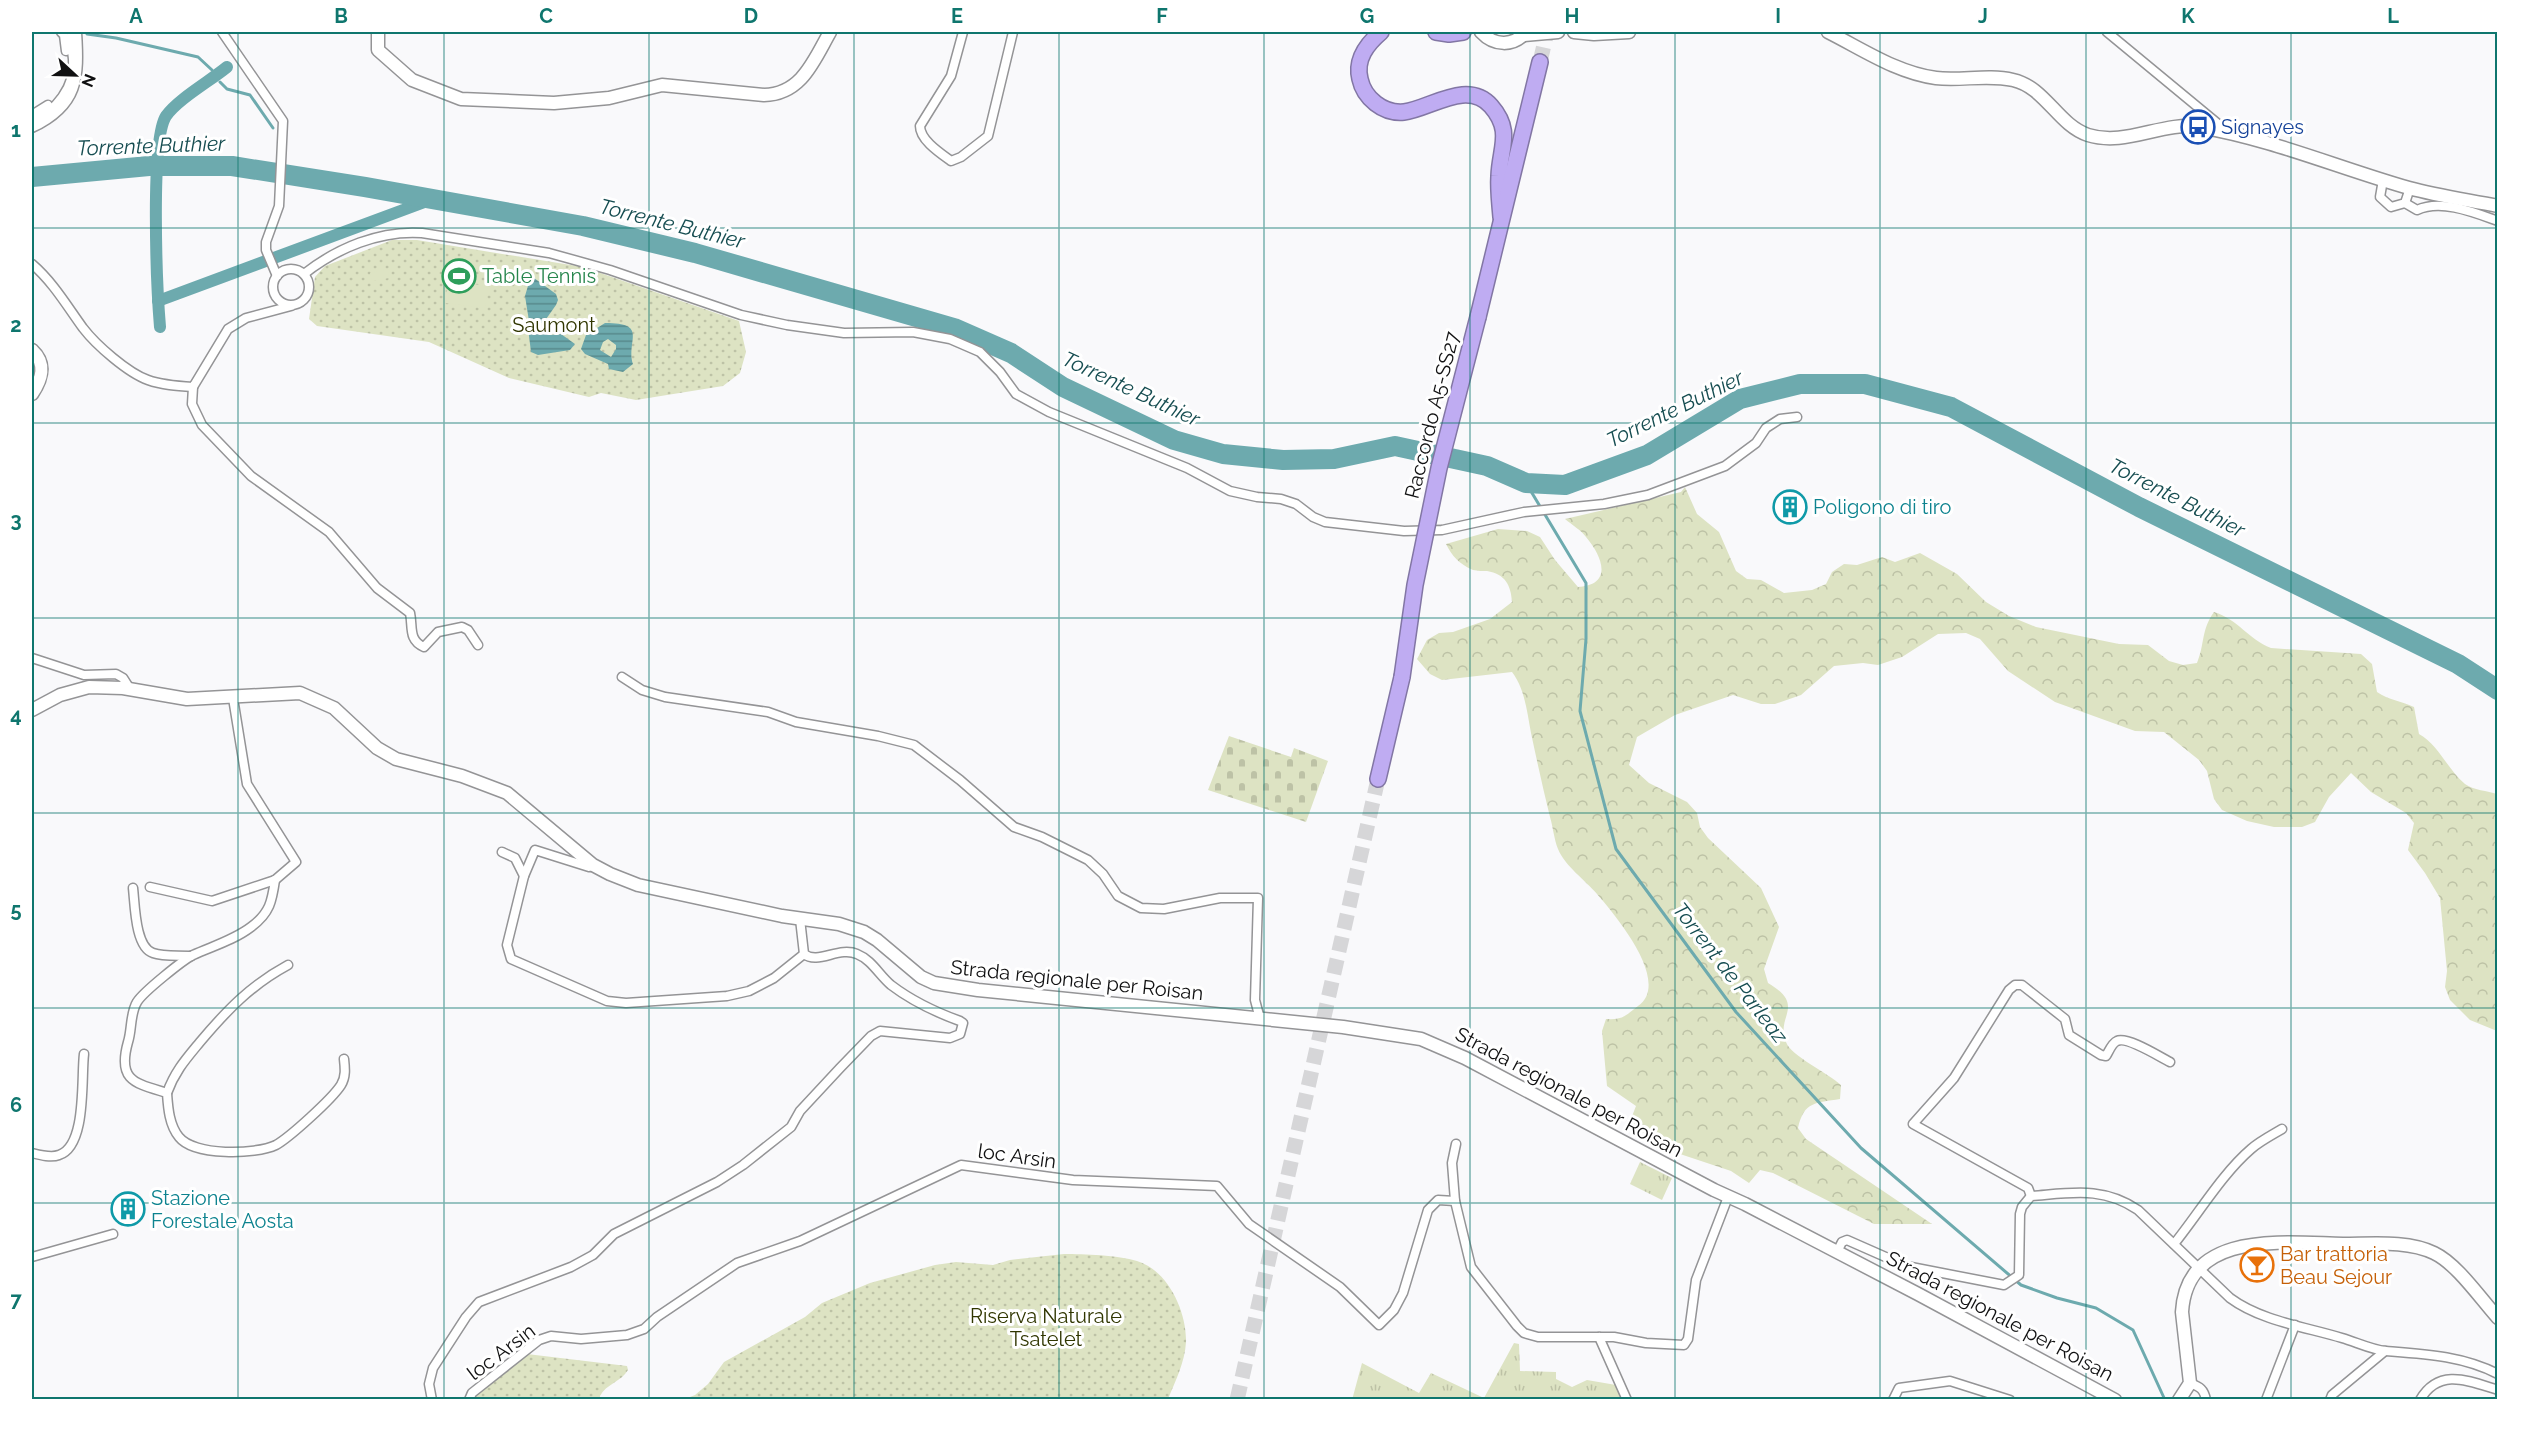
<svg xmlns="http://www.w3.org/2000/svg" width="2529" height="1431" font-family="Raleway,sans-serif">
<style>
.grass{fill:url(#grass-tufts)}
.forest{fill:url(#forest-crowns)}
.cemetery{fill:url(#cemetery-stones)}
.park{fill:url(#park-dots)}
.pitch{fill:#dde3c3}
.water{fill:url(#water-rules);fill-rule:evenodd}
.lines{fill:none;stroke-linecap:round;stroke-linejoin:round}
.stream{stroke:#6daaae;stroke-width:3}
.canal{stroke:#6daaae;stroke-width:12}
.river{stroke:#6daaae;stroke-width:20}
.highway-tunnel{stroke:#d6d6d8;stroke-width:15;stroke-dasharray:15 8;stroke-linecap:butt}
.street-casing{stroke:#949496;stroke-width:11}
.secondary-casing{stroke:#949496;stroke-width:15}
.highway-casing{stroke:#8276a4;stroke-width:18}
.street{stroke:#fff;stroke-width:8}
.secondary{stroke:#fff;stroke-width:12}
.highway{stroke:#bfacf2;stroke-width:15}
.highway-bridge-casing{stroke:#8276a4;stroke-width:18;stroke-linecap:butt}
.highway-bridge{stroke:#bfacf2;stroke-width:15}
.grid{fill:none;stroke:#0f766e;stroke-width:1.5;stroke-opacity:0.55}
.labels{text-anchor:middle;stroke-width:6;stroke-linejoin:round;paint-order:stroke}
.transit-label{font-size:20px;fill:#164399;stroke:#fff;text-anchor:start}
.leisure-label{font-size:20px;fill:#27864d;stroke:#fff;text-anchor:start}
.park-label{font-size:20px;fill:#303600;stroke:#fff}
.street-label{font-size:20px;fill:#111112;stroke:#fff}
.culture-label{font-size:20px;fill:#0d838f;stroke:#fff;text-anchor:start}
.food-label{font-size:20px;fill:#c56008;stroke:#fff;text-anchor:start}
.water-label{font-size:21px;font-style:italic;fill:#164d51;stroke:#fff}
.neatline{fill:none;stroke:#0f766e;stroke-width:2}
.grid-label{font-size:20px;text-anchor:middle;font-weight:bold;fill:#0f766e}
</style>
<defs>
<pattern id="grass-tufts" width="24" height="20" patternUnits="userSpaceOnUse" patternTransform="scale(1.5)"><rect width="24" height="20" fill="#dde3c3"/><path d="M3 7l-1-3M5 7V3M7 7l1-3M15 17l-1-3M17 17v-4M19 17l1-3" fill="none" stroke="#bdc2a6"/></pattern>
<pattern id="forest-crowns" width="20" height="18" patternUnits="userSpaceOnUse" patternTransform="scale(1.5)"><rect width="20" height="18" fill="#dde3c3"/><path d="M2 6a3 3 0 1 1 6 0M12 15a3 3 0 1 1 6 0" fill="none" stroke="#bdc2a6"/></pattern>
<pattern id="cemetery-stones" width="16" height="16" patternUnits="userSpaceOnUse" patternTransform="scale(1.5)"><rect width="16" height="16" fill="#dde3c3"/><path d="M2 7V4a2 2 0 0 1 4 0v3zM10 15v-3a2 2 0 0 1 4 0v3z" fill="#bdc2a6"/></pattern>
<pattern id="park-dots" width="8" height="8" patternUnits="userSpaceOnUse" patternTransform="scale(1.5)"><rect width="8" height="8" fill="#dde3c3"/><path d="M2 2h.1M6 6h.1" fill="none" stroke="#bdc2a6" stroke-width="1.8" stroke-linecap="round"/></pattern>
<pattern id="water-rules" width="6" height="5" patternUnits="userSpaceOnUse" patternTransform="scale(1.5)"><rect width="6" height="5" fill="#6daaae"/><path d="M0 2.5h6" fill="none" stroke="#58898c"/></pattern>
</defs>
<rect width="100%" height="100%" fill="#f9f9fb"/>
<g class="grass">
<polygon points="1640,1162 1672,1178 1662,1200 1630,1184"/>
<polygon points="1514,1343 1519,1344 1520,1371 1556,1372 1556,1379 1572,1387 1587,1380 1616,1385 1623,1400 1352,1400 1362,1363 1419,1393 1431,1373 1484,1398"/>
</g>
<path class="forest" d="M1685,487L1697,514L1719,532L1736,571L1747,579L1761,580L1784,593L1812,590L1826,584L1832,572L1844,564L1857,565L1882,557L1895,562L1920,553L1957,574L1986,602L2009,616L2036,627L2119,644L2148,645L2169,661L2183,665L2197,663C2205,643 2201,630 2214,612C2239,620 2248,639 2271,648L2361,654L2372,664L2377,692C2389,700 2401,701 2414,707L2419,734C2439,745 2447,769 2465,784C2473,790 2488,791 2497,794V1031L2470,1020L2450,1000L2445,987L2447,971L2440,898L2425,873L2408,850L2414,823L2406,813L2371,792L2351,773L2329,797L2315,822L2302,827H2274L2247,821L2222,810L2214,799L2207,771L2199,760L2164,732L2135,731L2055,702L2008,671L1980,639L1966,633L1938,634L1902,657L1878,665L1863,663L1834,666L1801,695L1775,704H1761L1733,695L1675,715L1637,737L1629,765L1649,783L1687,802L1697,813L1700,827L1708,838L1761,888L1779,927L1764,969L1768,983C1807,1006 1775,1016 1786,1042C1791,1056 1828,1073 1841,1085L1840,1099C1816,1103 1804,1101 1798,1128L1806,1139L1932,1224H1874L1773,1173L1760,1170L1749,1183L1731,1171L1677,1153L1629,1124L1636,1106L1607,1086L1602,1031L1606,1019C1623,1020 1625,1016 1638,1006C1672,982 1615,915 1597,894C1585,880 1565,866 1558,849C1554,839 1553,827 1550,817C1543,789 1537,761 1531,733C1527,712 1525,689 1512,672L1442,680L1430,674L1417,659L1427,640L1439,633L1453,632L1490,619L1512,602C1511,585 1505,574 1487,571C1482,571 1478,571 1473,570C1459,564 1452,556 1446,544L1498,529L1527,531L1540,537L1555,560L1578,587C1613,585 1603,557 1586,537C1581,530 1572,525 1565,519L1681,492Z"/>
<polygon class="cemetery" points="1229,736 1291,757 1294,748 1328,761 1306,822 1208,790"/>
<g class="park">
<polygon points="392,240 417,240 583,267 739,321 746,352 740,373 723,386 636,400 601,393 589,397 509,378 429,342 317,326 309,319 315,277 325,266"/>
<path d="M1064,1254C1084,1254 1118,1255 1137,1261C1168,1270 1187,1312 1186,1342C1185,1362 1175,1382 1168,1399H685L695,1395L708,1384L724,1362L805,1317L822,1303L870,1283L935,1265L956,1262L993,1265L1010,1260Z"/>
<path d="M527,1354L627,1366L628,1370C621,1382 606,1384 600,1396V1399L473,1400L475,1395Z"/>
</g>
<g class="pitch">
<polygon points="388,269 389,278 372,281 370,273"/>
<polygon points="448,281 488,286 485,308 445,303"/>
</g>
<g class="water">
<polygon points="534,278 556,294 558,300 556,305 544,322 536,325 550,335 561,334 575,344 570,350 538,355 531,352 528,328 535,324 529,321 525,296 530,279"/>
<path d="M605,323C649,323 626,340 633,364L623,372L609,369L608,364L585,354L581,349L586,335ZM608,339L616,345V349L611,357L600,350L603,342Z"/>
</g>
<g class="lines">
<g class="stream">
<polyline points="87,34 116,38 198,57 212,70"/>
<polyline points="220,82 227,89 250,95 273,128"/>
<polyline points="1526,483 1586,583 1586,639 1580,711 1616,849 1736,1012 1861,1148 2021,1285 2057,1298 2096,1308 2133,1330 2165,1400"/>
</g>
<g class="canal">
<polyline points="158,301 430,200"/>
<path d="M160,327C157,291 150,141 166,116C178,99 210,81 227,67"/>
</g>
<polyline class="river" points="32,177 149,166 232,166 365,187 583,226 695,253 954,328 1011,353 1063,387 1174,440 1223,454 1283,460 1334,459 1395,446 1487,466 1526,483 1565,485 1647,455 1740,399 1800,384 1865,384 1951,407 2139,507 2458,664 2498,690"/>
<g class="highway-tunnel">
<polyline points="1540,62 1547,32"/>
<polyline points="1237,1400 1378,779"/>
</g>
<g class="street-casing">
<g id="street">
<polyline points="61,32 64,35 66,51"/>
<polyline points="222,32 283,121 279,206 266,242 266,250 277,276"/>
<path d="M963,32L951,76L920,126C920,140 940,153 951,161L961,157L988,136L1013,32"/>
<polyline points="2107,32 2228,132"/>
<polyline points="32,115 48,105"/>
<path d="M32,122C55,111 76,87 73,59C72,49 70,42 72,32"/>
<path d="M32,128C79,106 80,78 77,32"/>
<polyline points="2383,180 2380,197 2391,207 2405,203 2410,188"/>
<path d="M2405,203L2417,210C2441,199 2473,212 2498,221"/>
<path d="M32,264C53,282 67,306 83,328C96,345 128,373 148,380C162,385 177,386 193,387L228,329L246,318L291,306"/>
<circle cx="291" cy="287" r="18"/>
<path d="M304,274C337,248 380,230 422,233L549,253L610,270L741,315L787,325L844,333L913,332L950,339L980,352L1000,372L1016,394L1049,412L1187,468L1230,491L1257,497L1281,499L1296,504L1313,517L1325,522L1404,531L1442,530L1524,512L1604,504L1648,495L1725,466L1756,443L1766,428L1780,419L1797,417"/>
<path d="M193,387L192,404L202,425L251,476L329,532L377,588L410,613C413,627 408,640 424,647L438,632L462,627L468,630L478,645"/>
<polyline points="32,658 84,675 116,674 123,678 130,689"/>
<polyline points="622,677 642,690 665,697 768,712 796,722 878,736 914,745 960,780 1014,827 1042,837 1088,860 1103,874 1118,896 1141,908 1164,909 1220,898 1258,898 1255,1000 1260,1019"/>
<polyline points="502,852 515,858 524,876 507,945 511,959 607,1001 626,1003 727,996 749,991 774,978 804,954"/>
<polyline points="524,876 535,850 589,867 593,865"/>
<path d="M275,880C272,901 270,913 251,927C234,940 213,946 193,955C183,960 143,992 137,1002C130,1013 132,1030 128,1042C117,1081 135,1083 167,1093C168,1107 169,1125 179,1137C194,1156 255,1155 276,1145C290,1137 332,1099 341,1085C346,1077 345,1068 344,1059"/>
<polyline points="150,887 212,901 275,880 296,862 247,784 233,698"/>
<path d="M133,888C135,905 135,947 153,953C164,957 179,955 191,956"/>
<path d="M167,1093C175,1071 186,1059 200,1042C227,1010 251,985 288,965"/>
<polyline points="1456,1144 1452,1163 1455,1201 1471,1267 1517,1326 1524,1333 1538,1337 1614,1337 1646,1343 1684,1345 1688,1339 1696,1280 1728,1197"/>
<path d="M32,1153C40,1155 51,1158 59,1155C87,1146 81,1078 84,1054"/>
<path d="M2031,1196L2028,1188L1913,1124L1954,1078L2009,990L2015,985H2022L2065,1019L2069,1035L2101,1055L2106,1056C2109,1051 2112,1043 2117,1041C2127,1036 2160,1057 2170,1062"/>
<path d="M2174,1244C2199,1213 2222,1174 2251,1149C2260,1141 2272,1135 2282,1129"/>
<path d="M1837,1252L1842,1242L1847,1240L1906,1266L2004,1285L2019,1275L2020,1214L2022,1207L2031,1196C2071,1193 2103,1186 2138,1210L2230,1298C2261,1321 2306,1327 2342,1338C2356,1342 2372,1350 2386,1351C2425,1354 2463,1356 2498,1374"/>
<polyline points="32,1257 113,1234"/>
<polyline points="1599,1337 1627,1400"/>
<path d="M2190,1383C2200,1387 2204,1389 2206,1400"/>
<path d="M432,1400L429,1384L433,1368L466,1317L479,1302L571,1267L593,1255L614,1234L717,1182L743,1165L791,1127L800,1111L840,1068L871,1036L880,1031L950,1038L960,1034L963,1023L960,1021C935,1012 912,1001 891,985C879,975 872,960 857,954C839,946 818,965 804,954L800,919"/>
<polyline points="469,1400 472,1393 539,1340 551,1336 581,1339 627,1335 644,1329 657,1317 737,1263 800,1241 961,1165 1073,1180 1217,1186 1249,1224 1340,1287 1379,1325 1394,1310 1403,1293 1428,1210 1438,1200 1455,1201"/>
<polyline points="1893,1400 1899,1388 1950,1381 2010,1400"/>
<polyline points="2266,1400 2295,1325"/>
<polyline points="2330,1400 2332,1395 2385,1351"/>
<path d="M2420,1400C2439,1367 2469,1381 2498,1390"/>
</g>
</g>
<g class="secondary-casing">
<g id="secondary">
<path d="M378,32V50L412,80L461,99L554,103L609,98L662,85L764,95C802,94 814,60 830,32"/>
<path d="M1481,32C1494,46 1513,47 1526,32"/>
<polyline points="1574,32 1594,34 1629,32"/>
<path d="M1828,32C1862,49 1897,73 1936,78C1961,81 1988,74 2013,80C2045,87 2058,125 2088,135C2126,147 2162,121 2200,127C2271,139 2339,168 2409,188C2438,196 2468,200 2498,206"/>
<polyline points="1524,35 1558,32"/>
<path d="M32,350C47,364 42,379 32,394"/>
<polyline points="32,710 60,695 89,687 123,688 187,699 300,693 334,708 377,748 396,759 462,776 507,793 593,865 610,874 638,885 782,916 839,924 864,932 877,940 921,977 934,983 978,990 1343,1027 1421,1039 1465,1058 1714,1190 1745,1204 1918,1294 2115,1400"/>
<path d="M2179,1400L2190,1383L2182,1312C2187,1229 2286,1243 2343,1244C2371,1244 2408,1240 2434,1253C2457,1264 2480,1298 2498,1318"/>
</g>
</g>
<g class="highway-casing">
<g id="highway">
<path d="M1381,32C1367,44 1355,59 1360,79C1364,98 1383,114 1404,112C1430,109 1467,79 1491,106C1513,131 1500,148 1499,176C1498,190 1500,204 1501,217"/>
<polyline points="1436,32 1449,34 1463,32"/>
<polyline points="1478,317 1540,62"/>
<polyline points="1378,779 1402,677"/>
</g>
</g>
<use href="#street" class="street"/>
<use href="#secondary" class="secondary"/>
<use href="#highway" class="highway"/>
<g class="highway-bridge-casing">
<polyline id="highway-bridge" points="1402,677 1415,585 1439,468 1478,317"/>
</g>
<use href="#highway-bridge" class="highway-bridge"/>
</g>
<path class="grid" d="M238,32V1400M444,32V1400M649,32V1400M854,32V1400M1059,32V1400M1264,32V1400M1470,32V1400M1675,32V1400M1880,32V1400M2086,32V1400M2291,32V1400M32,228H2498M32,423H2498M32,618H2498M32,813H2498M32,1008H2498M32,1203H2498"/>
<defs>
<g id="bus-ring" transform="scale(1.725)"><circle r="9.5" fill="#fff" stroke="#1a4fb4" stroke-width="1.5"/><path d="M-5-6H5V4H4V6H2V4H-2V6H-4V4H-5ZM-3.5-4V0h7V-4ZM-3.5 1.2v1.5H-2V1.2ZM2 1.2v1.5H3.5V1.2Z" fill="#1a4fb4"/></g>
<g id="stadium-ring" transform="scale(1.725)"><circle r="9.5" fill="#fff" stroke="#2e9e5b" stroke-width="1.5"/><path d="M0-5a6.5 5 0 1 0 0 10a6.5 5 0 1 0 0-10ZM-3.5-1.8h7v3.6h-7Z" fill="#2e9e5b"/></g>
<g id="building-ring" transform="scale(1.725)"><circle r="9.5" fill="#fff" stroke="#0f9aa8" stroke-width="1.5"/><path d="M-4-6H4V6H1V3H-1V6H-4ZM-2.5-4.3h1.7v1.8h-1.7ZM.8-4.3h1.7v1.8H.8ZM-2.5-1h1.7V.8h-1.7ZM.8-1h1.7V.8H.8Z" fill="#0f9aa8"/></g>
<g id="bar-ring" transform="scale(1.725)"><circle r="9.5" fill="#fff" stroke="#e8710a" stroke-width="1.5"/><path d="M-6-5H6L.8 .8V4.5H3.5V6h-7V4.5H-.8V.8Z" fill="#e8710a"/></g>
</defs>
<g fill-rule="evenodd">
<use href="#bus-ring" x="2198" y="127"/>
<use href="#stadium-ring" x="459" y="276"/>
<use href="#building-ring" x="1790" y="507"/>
<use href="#building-ring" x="128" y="1209"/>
<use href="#bar-ring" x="2257" y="1265"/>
</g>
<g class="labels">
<g class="transit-label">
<text x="2221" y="134">Signayes</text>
</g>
<g class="leisure-label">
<text x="482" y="283">Table Tennis</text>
</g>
<g class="park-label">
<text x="554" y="332">Saumont</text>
<text x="1046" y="1323">Riserva Naturale<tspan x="1046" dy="23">Tsatelet</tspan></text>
</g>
<g class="street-label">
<text transform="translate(1432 415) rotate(-76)" y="7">Raccordo A5-SS27</text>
<text transform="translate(1077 980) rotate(6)" y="7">Strada regionale per Roisan</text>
<text transform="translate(1569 1092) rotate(28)" y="7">Strada regionale per Roisan</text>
<text transform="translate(1017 1156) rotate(8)" y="7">loc Arsin</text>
<text transform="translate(2000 1316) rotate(28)" y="7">Strada regionale per Roisan</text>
<text transform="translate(501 1352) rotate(-37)" y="7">loc Arsin</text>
</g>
<g class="culture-label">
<text x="1813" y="514">Poligono di tiro</text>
<text x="151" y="1205">Stazione<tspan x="151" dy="23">Forestale Aosta</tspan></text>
</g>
<g class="food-label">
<text x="2280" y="1261">Bar trattoria<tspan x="2280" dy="23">Beau Sejour</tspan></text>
</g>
<g class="water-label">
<text transform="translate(151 146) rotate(-2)" y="7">Torrente Buthier</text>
<text transform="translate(672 224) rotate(14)" y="7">Torrente Buthier</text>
<text transform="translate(1131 389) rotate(25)" y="7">Torrente Buthier</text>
<text transform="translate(1675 409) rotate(-26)" y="7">Torrente Buthier</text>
<text transform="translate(2177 498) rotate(27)" y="7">Torrente Buthier</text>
<text transform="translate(1730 973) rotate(52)" y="7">Torrent de Parleaz</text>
</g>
</g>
<rect width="2529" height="1431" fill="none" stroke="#ffffff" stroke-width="66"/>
<g transform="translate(75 75) rotate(112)" stroke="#ffffff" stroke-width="4.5" paint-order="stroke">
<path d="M0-4.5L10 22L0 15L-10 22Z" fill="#111112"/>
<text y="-9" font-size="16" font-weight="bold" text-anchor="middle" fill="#111112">N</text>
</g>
<rect x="33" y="33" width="2463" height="1365" class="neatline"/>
<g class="grid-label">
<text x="136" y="23">A</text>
<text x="341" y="23">B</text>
<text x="546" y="23">C</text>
<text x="751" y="23">D</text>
<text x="957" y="23">E</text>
<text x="1162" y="23">F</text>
<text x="1367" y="23">G</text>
<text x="1572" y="23">H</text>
<text x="1778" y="23">I</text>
<text x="1983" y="23">J</text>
<text x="2188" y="23">K</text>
<text x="2393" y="23">L</text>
<text x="16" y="137">1</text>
<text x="16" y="332">2</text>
<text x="16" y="527">3</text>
<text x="16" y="722">4</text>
<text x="16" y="917">5</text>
<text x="16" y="1112">6</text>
<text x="16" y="1307">7</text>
</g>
</svg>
